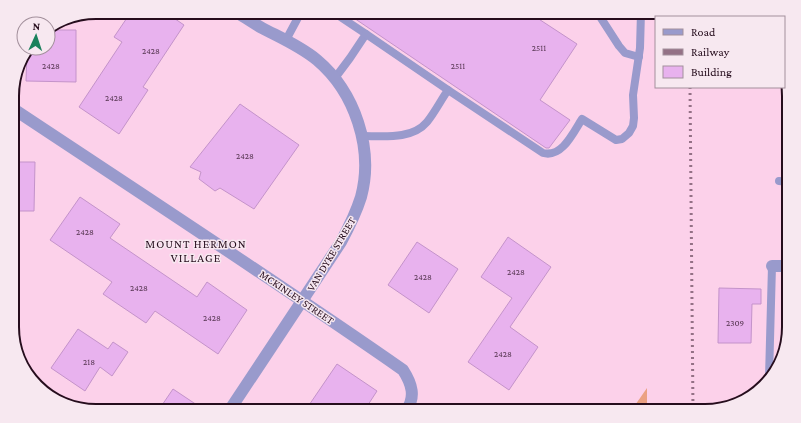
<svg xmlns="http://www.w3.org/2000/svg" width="801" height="423" font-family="'Crimson Pro',serif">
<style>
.green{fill:#eba183}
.building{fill:#e8b2ee;stroke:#c493ca}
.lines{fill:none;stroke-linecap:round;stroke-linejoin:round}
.service{stroke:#999acc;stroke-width:8}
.minor{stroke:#999acc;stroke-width:12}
.rail{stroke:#947186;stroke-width:3;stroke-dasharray:2 4;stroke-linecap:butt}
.labels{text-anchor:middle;stroke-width:3;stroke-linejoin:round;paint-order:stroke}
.number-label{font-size:9px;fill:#563651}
.street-label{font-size:11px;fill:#260d1d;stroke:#f7e8f0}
.neighbourhood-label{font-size:12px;letter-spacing:1px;fill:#260d1d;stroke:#f7e8f0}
.rim{fill:none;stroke:#260d1d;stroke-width:2}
</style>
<rect width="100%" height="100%" fill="#fcd1ea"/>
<polygon class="green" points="647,388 647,411 631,411"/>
<g class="building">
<polygon points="131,12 165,12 184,25 143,87 148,90 119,134 79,107 122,42 114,37"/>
<polygon points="345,12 528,12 577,44 540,100 570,120 549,148 546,148"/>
<polygon points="48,30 76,30 76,82 26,81 27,50 29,48 48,48"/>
<polygon points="240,104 299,145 254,209 220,188 215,191 199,179 201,172 190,167"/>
<polygon points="12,162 35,162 34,211 12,211"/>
<polygon points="80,197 120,224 110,238 197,297 207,282 247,310 218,354 155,311 146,323 103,294 112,282 50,240"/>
<polygon points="508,237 551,267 510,327 538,347 509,390 468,362 512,298 481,277"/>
<polygon points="417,242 458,269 429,313 388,285"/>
<polygon points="719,288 761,289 761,304 752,304 751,343 718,343"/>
<polygon points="78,329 108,349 113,342 128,352 112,376 100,367 85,391 51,368"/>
<polygon points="337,364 377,391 364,411 305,411"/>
<polygon points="173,389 206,411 158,411"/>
</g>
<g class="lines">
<g class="service">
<polyline points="333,12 366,34 350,58 335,78"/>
<polyline points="597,12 619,46 625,53 639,57"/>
<polyline points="286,40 301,12"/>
<path d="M448,90L543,153C562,158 573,133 582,119L616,140L622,139L629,133L633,126L634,118L633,95L640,48L641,12"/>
<path d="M362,136C383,136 412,140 427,122C435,112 441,100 448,90L366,34"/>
<polyline points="779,181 789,182"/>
<polyline points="769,377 772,266"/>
</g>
<g class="minor">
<path d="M12,108C143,195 274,280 403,370C412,384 416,397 406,411"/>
<polyline points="772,266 789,266"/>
<path d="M229,411L341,242C349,227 356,213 361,197C374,149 355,92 317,60C300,46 281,38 262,28C253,23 245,17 236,12"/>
</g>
<g class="rail">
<polyline points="688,12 689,17"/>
<polyline points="690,87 693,411"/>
</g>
</g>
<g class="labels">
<g class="number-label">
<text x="539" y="51">2511</text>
<text x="151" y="54">2428</text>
<text x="51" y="69">2428</text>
<text x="458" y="69">2511</text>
<text x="114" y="101">2428</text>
<text x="245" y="159">2428</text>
<text x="85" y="235">2428</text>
<text x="516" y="275">2428</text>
<text x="423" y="280">2428</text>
<text x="139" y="291">2428</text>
<text x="212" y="321">2428</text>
<text x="735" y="326">2309</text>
<text x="503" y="357">2428</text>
<text x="89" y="365">218</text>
</g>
<g class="street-label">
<text transform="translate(331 254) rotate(-59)" y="4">VAN DYKE STREET</text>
<text transform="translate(297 297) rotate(34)" y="4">MCKINLEY STREET</text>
</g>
<g class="neighbourhood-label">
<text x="196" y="248">MOUNT HERMON<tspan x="196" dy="14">VILLAGE</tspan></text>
</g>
</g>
<path d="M0 0H801V423H0ZM96 19H705A77 77 0 0 1 782 96V327A77 77 0 0 1 705 404H96A77 77 0 0 1 19 327V96A77 77 0 0 1 96 19Z" fill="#f7e8f0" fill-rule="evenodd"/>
<path class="rim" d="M96 19H705A77 77 0 0 1 782 96V327A77 77 0 0 1 705 404H96A77 77 0 0 1 19 327V96A77 77 0 0 1 96 19Z"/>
<rect x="655" y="16" width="130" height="72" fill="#f7e8f0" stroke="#a3909c"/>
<rect x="663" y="29" width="20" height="6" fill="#999acc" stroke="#a3909c"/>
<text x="691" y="36" font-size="12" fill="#260d1d">Road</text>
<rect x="663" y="49" width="20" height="6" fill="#947186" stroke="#a3909c"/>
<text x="691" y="56" font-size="12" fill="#260d1d">Railway</text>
<rect x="663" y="66" width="20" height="12" fill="#e8b2ee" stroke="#a3909c"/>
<text x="691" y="76" font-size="12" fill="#260d1d">Building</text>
<g transform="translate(36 36) rotate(3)"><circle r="19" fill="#f7e8f0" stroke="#a3909c"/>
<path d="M0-3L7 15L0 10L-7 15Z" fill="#1a815c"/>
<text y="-6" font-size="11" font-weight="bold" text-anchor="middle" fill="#260d1d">N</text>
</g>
</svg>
